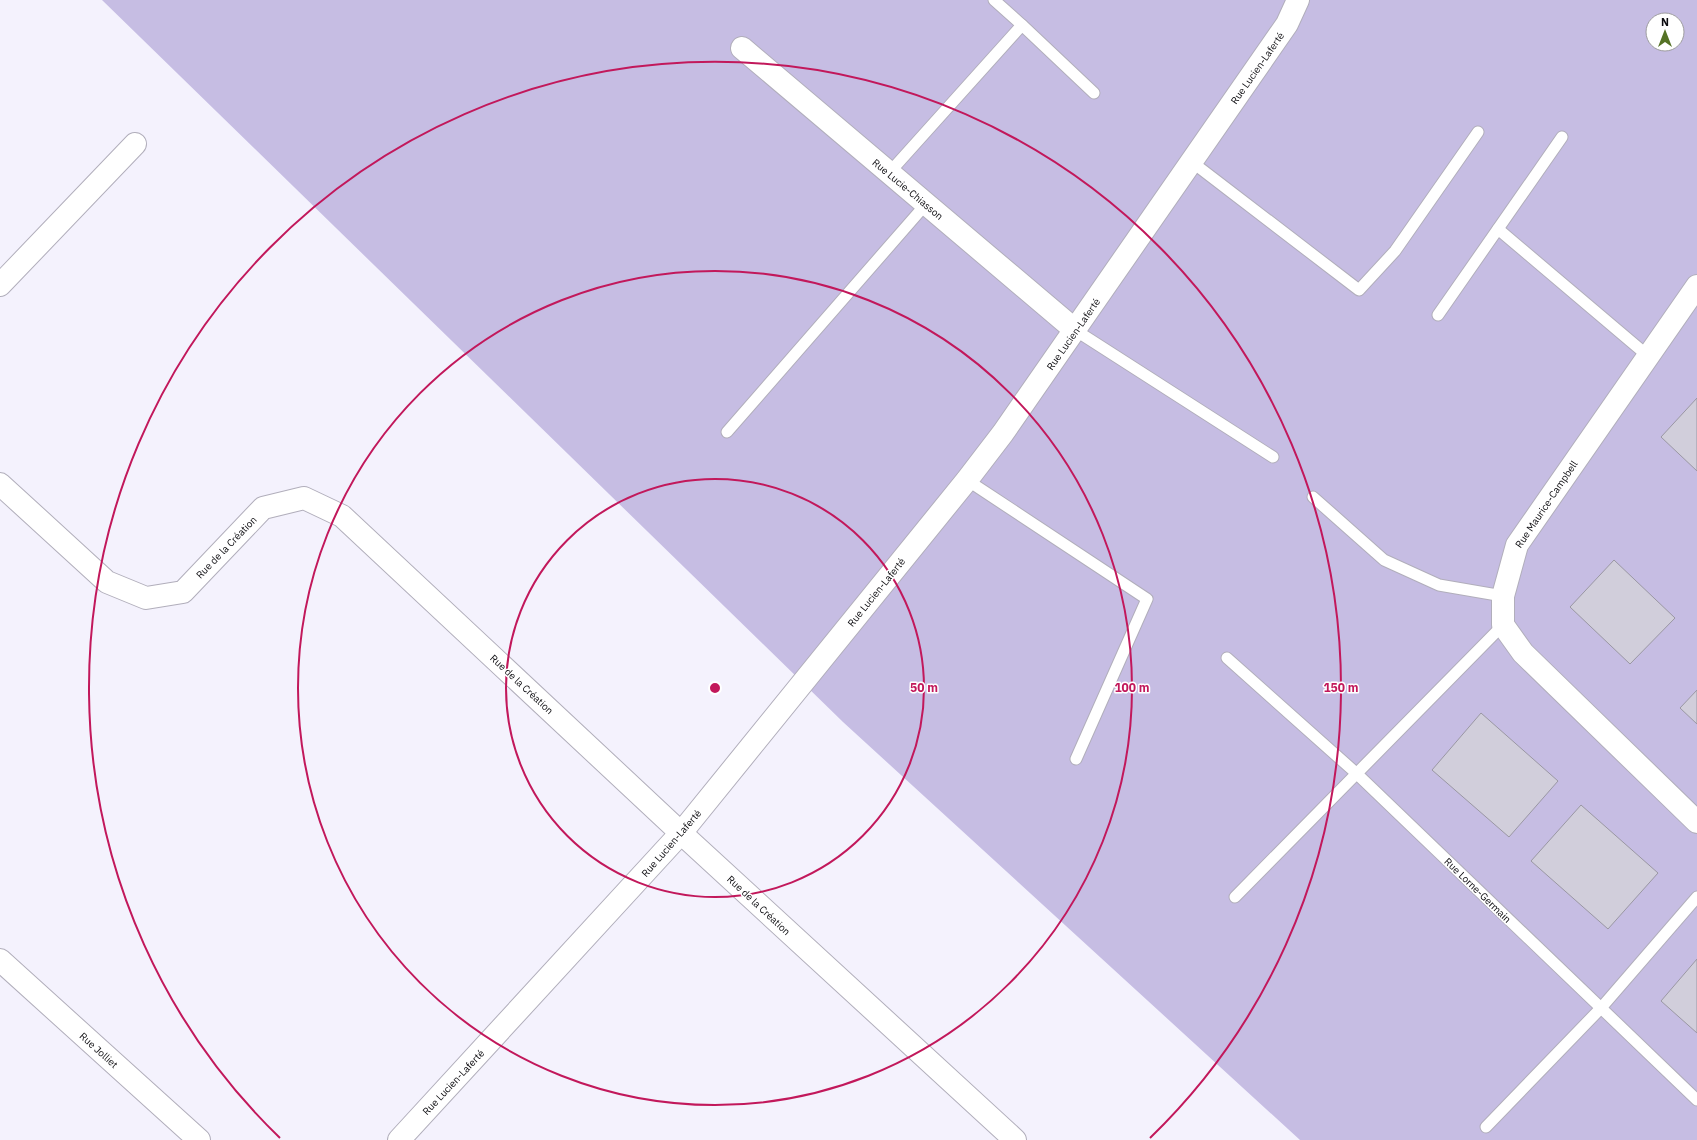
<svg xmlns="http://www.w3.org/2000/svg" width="1697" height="1140" font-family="'IBM Plex Sans',sans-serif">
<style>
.green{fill:#c6bde3;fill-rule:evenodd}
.building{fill:#d1cedb;stroke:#9a97a3}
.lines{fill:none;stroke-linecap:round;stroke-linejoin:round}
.service-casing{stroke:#b1aebb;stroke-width:13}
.minor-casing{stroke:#b1aebb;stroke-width:24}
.service{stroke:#fff;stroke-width:11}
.minor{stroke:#fff;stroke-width:22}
.ring{fill:none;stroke:#c2185b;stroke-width:2}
.labels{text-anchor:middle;stroke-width:3;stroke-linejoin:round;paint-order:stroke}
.street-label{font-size:10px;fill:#0c0b0f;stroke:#fff}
.centre{fill:#c2185b;stroke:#fff;stroke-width:2}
.ring-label{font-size:12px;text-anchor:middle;font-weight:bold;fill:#c2185b;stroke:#fff;stroke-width:3;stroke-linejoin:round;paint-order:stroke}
</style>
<rect width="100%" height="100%" fill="#f4f2fd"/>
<path class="green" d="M102,0H1697V1140H1300L843,722ZM1653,20H1677V44H1653Z"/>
<g class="building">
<polygon points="1697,398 1697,471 1661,437"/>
<polygon points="1614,560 1675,618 1630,664 1570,607"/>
<polygon points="1697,690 1697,724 1680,708"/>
<polygon points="1481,713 1558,781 1509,837 1432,770"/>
<polygon points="1581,805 1658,873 1608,929 1531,861"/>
<polygon points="1697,959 1697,1033 1661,1001"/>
</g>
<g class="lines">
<g class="service-casing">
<g id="service">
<polyline points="994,0 1022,25"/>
<polyline points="1192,162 1359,290 1395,251 1478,132"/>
<polyline points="889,173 1022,25 1094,93"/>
<polyline points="1498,229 1648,356"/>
<polyline points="1438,315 1562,137"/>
<polyline points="1075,330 1273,457"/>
<polyline points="727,432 926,204"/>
<polyline points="967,480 1147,599 1076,759"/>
<polyline points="1313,497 1384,560 1439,585 1503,596"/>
<polyline points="1227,658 1356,773 1697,1100"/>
<polyline points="1235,897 1503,625"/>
<polyline points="1486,1127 1601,1008 1697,897"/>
</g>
</g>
<g class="minor-casing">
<g id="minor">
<polyline points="742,48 1075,330"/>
<polyline points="0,285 135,144"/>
<polyline points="1697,286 1517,545 1503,596 1503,625 1523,653 1697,822"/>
<polyline points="0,484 107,582 146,598 183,592 263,508 304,498 342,516 681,833 1015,1140"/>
<polyline points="0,960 199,1140"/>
<polyline points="399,1140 681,833 967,480 1003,433 1287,24 1298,0"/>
</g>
</g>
<use href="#service" class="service"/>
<use href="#minor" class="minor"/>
</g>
<g class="ring">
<circle cx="715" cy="688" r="209"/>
<circle cx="715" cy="688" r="417"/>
<path d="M280 1138A626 626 0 1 1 1150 1138"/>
</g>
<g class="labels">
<g class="street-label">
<text transform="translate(1257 68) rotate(-55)" y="4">Rue Lucien-Laferté</text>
<text transform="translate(908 189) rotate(40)" y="4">Rue Lucie-Chiasson</text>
<text transform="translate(1073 334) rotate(-55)" y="4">Rue Lucien-Laferté</text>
<text transform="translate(1546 504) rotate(-56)" y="4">Rue Maurice-Campbell</text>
<text transform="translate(226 547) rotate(-46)" y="4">Rue de la Création</text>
<text transform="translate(876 592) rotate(-51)" y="4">Rue Lucien-Laferté</text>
<text transform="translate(522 684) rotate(43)" y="4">Rue de la Création</text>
<text transform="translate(671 843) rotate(-49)" y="4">Rue Lucien-Laferté</text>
<text transform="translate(1478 890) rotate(44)" y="4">Rue Lorne-Germain</text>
<text transform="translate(759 905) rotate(43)" y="4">Rue de la Création</text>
<text transform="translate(99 1050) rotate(42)" y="4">Rue Jolliet</text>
<text transform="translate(453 1082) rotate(-47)" y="4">Rue Lucien-Laferté</text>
</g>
</g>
<circle cx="715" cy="688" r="6" class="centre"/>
<g class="ring-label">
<text x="924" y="692">50 m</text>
<text x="1132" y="692">100 m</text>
<text x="1341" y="692">150 m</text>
</g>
<g transform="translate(1665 32)"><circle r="19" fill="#ffffff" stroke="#9e9d9f"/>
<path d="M0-3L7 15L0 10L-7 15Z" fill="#557226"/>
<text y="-6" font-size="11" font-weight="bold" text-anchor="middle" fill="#0c0b0f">N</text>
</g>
</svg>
